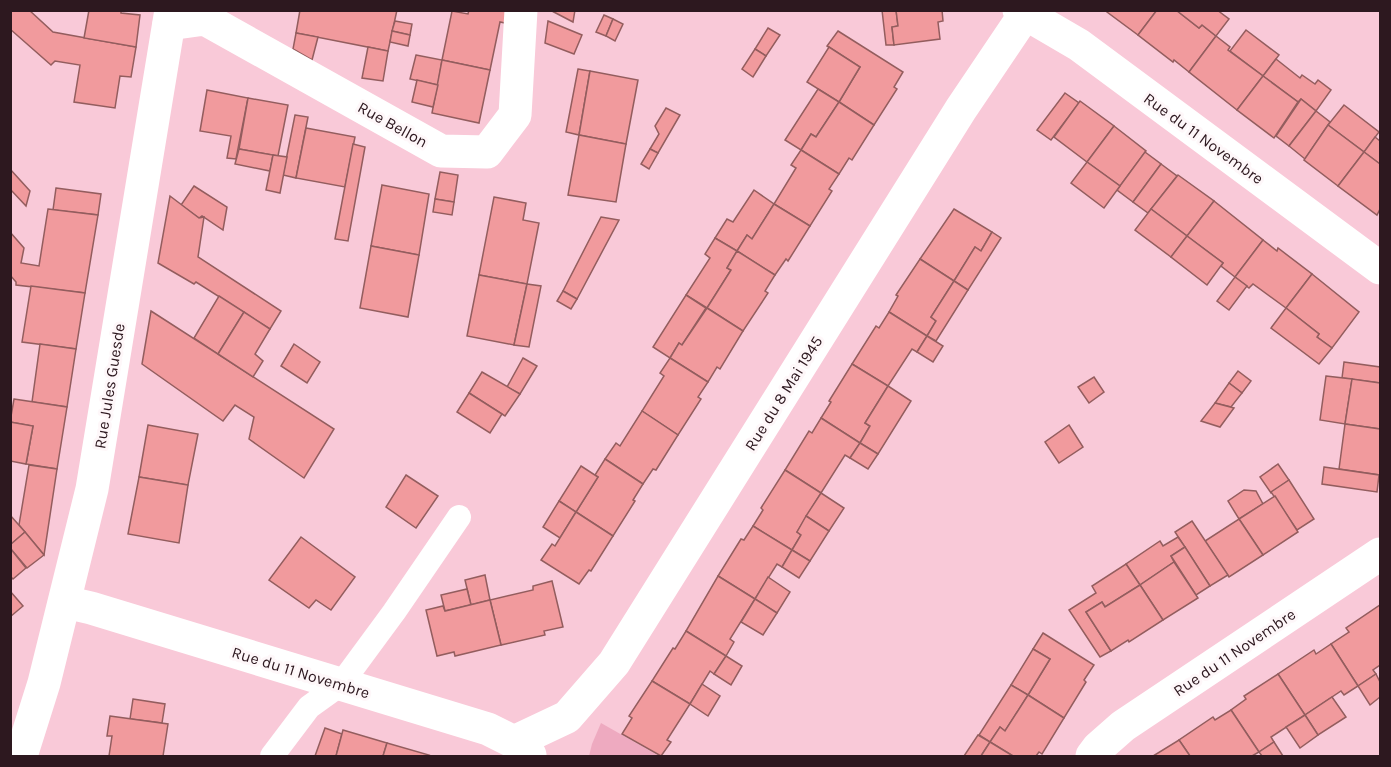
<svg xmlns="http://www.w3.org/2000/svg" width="1391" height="767" font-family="Karla,sans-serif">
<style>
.green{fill:#eeaac0}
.building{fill:#f19a9d;stroke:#935d5e;stroke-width:1.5}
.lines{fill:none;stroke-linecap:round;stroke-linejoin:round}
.service{stroke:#fff;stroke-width:24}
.minor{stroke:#fff;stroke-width:33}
.labels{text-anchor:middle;stroke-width:6;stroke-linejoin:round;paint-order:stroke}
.street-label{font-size:16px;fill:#2d181f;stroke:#fef7f9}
</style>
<rect width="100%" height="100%" fill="#f9c9d8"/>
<polygon class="green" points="601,723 659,756 589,756 592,744"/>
<g class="building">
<polygon points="10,10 29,10 53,32 136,47 131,77 120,76 115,108 74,102 80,65 55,61 51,65 10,29"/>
<polygon points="89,10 121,10 121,13 140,15 136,47 84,38"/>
<polygon points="300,10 397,10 388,51 296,33"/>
<polygon points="469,10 506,10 505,23 500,22 490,70 442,60 452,11 468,14"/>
<polygon points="550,10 575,10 573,22"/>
<polygon points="882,10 896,10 898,26 892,27 894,45 886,45"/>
<polygon points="896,10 942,10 943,21 938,22 940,39 894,45 892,27 898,26"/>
<polygon points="1108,10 1157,10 1138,35 1107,12"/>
<polygon points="1157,10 1176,10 1199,28 1202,25 1216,36 1189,72 1174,60 1173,62 1138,35"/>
<polygon points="1176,10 1217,10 1229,19 1216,36 1202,25 1199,28"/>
<polygon points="604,15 613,19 606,36 596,32"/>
<polygon points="613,19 623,24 615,41 606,36"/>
<polygon points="395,21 412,24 410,35 392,31"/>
<polygon points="548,21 582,35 574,54 545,43"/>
<polygon points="768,28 780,35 766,56 755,49"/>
<polygon points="1246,30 1279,55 1263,76 1230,51"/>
<polygon points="392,31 410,35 408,46 390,42"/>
<polygon points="838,31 903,72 894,87 897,89 874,125 839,102 860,67 827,46"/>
<polygon points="296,33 318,37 312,60 293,49"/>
<polygon points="1216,36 1230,47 1228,50 1263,76 1237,110 1189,72"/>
<polygon points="368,47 388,51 383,81 362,78"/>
<polygon points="829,47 860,67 839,102 807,82"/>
<polygon points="755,49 766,56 753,77 742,69"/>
<polygon points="416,55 442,60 438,85 410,79"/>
<polygon points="1276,59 1300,78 1302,75 1315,84 1318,80 1331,90 1316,111 1301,99 1298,102 1263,76"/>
<polygon points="442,60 490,70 479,123 432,113"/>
<polygon points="578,69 590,71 579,135 566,132"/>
<polygon points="590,71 638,80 626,144 579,135"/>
<polygon points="1263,76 1298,102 1274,138 1237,110"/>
<polygon points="417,80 438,85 433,107 412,102"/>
<polygon points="818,89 839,102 816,137 811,134 801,150 785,140"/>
<polygon points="207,90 248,98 236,159 227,158 231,136 200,131"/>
<polygon points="1065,93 1079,103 1051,140 1037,130"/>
<polygon points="248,98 288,105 278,156 239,149"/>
<polygon points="1301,99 1316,111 1289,146 1276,136"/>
<polygon points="1080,101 1114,126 1087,162 1054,137"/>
<polygon points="839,102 874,125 852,160 849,158 839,174 801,150 811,134 816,137"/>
<polygon points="1344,105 1379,132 1364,152 1328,125"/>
<polygon points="666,108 680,115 658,153 650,149 659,134 655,126"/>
<polygon points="1316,111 1330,122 1305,159 1289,146"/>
<polygon points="295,115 308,117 296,178 283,175"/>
<polygon points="1328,125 1364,152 1338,186 1304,160"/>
<polygon points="1114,126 1146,151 1120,186 1087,162"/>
<polygon points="306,128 355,137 345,187 296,178"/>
<polygon points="579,135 626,144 616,202 568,195"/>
<polygon points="1375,137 1380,141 1380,164 1364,152"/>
<polygon points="353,144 365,147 348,241 335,239"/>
<polygon points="239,149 273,155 270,171 235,164"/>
<polygon points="650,149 658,153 649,169 641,164"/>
<polygon points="801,150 839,174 829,189 832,191 810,226 774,204 796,168 791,165"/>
<polygon points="1145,152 1161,164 1133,202 1117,190"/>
<polygon points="1364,152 1380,164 1380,209 1377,215 1338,186"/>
<polygon points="273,155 287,157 280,193 266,190"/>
<polygon points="1087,162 1120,186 1104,208 1071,183"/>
<polygon points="1161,164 1177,176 1148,213 1133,202"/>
<polygon points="10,169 30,191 26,206 10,189"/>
<polygon points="440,172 458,175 454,202 435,199"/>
<polygon points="1178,175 1214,201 1187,236 1151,209"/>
<polygon points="382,185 429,194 419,255 371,246"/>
<polygon points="194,186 227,207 223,230 202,216 199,218 181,205"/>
<polygon points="56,188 101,194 98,215 53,210"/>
<polygon points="754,190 774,204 752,239 747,235 737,251 715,238 727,219 733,222"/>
<polygon points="170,196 199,218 204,217 198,257 281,311 270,329 196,282 194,284 158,263"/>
<polygon points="494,197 526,203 523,220 539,223 527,284 479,275"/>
<polygon points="435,199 454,202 452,215 433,212"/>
<polygon points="1214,201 1263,240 1235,277 1221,266 1223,263 1187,236"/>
<polygon points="774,204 810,226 788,261 786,259 775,275 737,251 747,235 752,239"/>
<polygon points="48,209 98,215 85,293 16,285 16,282 10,275 10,232 24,248 21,263 39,266"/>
<polygon points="954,209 992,232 981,251 975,247 954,281 920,259"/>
<polygon points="1151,209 1187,236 1171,257 1135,230"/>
<polygon points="601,217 619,220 577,299 563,291"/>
<polygon points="992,232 1001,238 968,290 954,281 975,247 981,251"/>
<polygon points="1187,236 1223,263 1207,285 1171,257"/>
<polygon points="715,238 737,251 727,268 731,270 707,308 686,295 710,258 705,254"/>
<polygon points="1263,240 1277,251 1278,248 1312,274 1286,308 1253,284 1249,288 1235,277"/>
<polygon points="371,246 419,255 408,317 360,308"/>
<polygon points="737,251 775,275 765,291 768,293 743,331 707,308 731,270 727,268"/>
<polygon points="920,259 954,281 931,317 936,321 927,336 889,312 898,296 896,295"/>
<polygon points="1312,274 1359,312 1332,348 1317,337 1319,334 1286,308"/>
<polygon points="479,275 527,284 514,345 467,336"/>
<polygon points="1235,277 1247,286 1229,310 1217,301"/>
<polygon points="954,281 968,290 936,341 927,336 936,321 931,317"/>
<polygon points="527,284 541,286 529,347 514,345"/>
<polygon points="31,286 85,293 76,349 22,342"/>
<polygon points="563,291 577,299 571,309 557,301"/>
<polygon points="686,295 706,308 682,345 679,343 670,358 653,347"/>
<polygon points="219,296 244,312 218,354 194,338"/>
<polygon points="707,308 743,331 720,369 717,367 708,382 670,358 679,343 682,345"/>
<polygon points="1286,308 1319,334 1317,337 1332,348 1319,364 1271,328"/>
<polygon points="151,311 334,429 304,478 249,439 254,417 235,405 223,421 142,364"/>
<polygon points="244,312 270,329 255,354 263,361 253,377 218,354"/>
<polygon points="889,312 927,336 917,352 912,349 888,386 852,364 876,326 879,328"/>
<polygon points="927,336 943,346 933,362 917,352"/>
<polygon points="40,344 76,349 67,407 32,402"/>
<polygon points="294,344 320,362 307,383 281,366"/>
<polygon points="523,358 537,366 520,394 507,387"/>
<polygon points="670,358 708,382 698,397 701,399 678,435 642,411 664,376 660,373"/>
<polygon points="1344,362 1380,367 1380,383 1342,378"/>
<polygon points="852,364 888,386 865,423 870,426 860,443 821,418 831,402 829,401"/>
<polygon points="1238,371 1251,381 1242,393 1229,383"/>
<polygon points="482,372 520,394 505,416 469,393"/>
<polygon points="1326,376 1352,379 1345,424 1320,420"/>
<polygon points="1094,377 1104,392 1089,403 1078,387"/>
<polygon points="1352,379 1380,383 1380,429 1345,424"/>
<polygon points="1229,383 1242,393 1231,407 1215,403"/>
<polygon points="888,386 911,401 878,454 860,443 870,426 865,423"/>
<polygon points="469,393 502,414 490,433 457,412"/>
<polygon points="14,399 67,407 57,469 26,464 33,426 10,422"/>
<polygon points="1215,403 1234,408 1220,427 1201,421"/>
<polygon points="642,411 678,435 656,470 653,469 643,484 605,459 616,443 620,446"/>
<polygon points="821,418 860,443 850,458 845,455 821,493 785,470 809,431 812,433"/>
<polygon points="10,422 33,426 26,464 10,461"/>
<polygon points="1345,424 1380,429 1380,475 1339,469"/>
<polygon points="148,425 198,434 188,485 139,477"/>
<polygon points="1069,425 1083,447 1059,463 1045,442"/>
<polygon points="860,443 878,454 868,469 850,458"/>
<polygon points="605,459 643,484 633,500 635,501 613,536 576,512 598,477 595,475"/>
<polygon points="1278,464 1289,480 1271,493 1260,477"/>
<polygon points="29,465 57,469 44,555 19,525"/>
<polygon points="581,466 598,477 576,512 559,501"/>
<polygon points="1324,467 1379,475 1377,492 1322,484"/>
<polygon points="785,470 821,493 797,532 801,535 792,550 753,526 763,510 761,508"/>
<polygon points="406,475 438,496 416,528 386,507"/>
<polygon points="139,477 188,485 179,543 128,534"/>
<polygon points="1289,480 1314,519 1297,530 1271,492"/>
<polygon points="1244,490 1256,491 1263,504 1239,519 1228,501"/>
<polygon points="821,493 844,508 829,531 806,516"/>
<polygon points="1275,496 1298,532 1263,555 1239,519"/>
<polygon points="559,501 576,512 560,538 543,527"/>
<polygon points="576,512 613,536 591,571 589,570 579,584 541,560 552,544 555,546"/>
<polygon points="10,515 25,532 10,545"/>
<polygon points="806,516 829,531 810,561 792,550 801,535 797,532"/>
<polygon points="1239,519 1263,555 1229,577 1205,541"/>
<polygon points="1192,521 1228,575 1210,586 1175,532"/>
<polygon points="753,526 792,550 782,567 777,564 755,599 718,576 741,539 744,540"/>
<polygon points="25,532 44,555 27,568 10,548 10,545"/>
<polygon points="301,537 355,577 331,610 316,600 309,608 269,580"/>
<polygon points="1178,537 1185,547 1171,556 1174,562 1140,585 1126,564 1160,541 1163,546"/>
<polygon points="1185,547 1210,586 1196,595 1171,556"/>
<polygon points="10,548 26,568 13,579 10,576"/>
<polygon points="792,550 810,561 799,578 782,567"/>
<polygon points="1174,562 1198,598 1163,620 1140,585"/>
<polygon points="1126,564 1140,585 1105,607 1102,602 1086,612 1111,651 1100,657 1069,610 1096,593 1092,586"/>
<polygon points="485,575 490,600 471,605 465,580"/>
<polygon points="718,576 755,599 730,639 734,642 726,656 686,631"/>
<polygon points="768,577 790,592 777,613 755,599"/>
<polygon points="552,581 563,627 544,631 545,635 501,645 490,600 533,590 533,586"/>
<polygon points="1140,585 1163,620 1129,642 1128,640 1111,651 1086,612 1102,602 1105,607"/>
<polygon points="467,589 471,605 445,611 441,595"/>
<polygon points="10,591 23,606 10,617"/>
<polygon points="755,599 777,613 763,635 741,622"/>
<polygon points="490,600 501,645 455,656 454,652 437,656 426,610 443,606 445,611"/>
<polygon points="1380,605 1380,665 1373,670 1376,674 1358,686 1331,644 1349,632 1346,628"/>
<polygon points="686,631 726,656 714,674 710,671 690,704 652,681 673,648 675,649"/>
<polygon points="1043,633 1094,665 1084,680 1086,682 1064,718 1028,695 1050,659 1033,649"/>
<polygon points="1331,644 1358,686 1344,695 1341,691 1305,715 1278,674 1314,650 1316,654"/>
<polygon points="1033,649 1050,659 1028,695 1011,685"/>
<polygon points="726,656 742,666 731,685 714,674"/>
<polygon points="1278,674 1305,715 1271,737 1274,742 1259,752 1231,710 1246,699 1244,696"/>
<polygon points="1376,674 1380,682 1380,697 1370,705 1358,686"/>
<polygon points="652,681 690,704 667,740 671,742 661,756 622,734 632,718 629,716"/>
<polygon points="702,684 720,696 708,716 690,704"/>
<polygon points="1011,685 1028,695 1005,731 1000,727 990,742 979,735"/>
<polygon points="1028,695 1064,718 1042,754 1039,752 1036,756 1013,756 990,742 1000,727 1005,731"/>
<polygon points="1332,697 1346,717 1318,735 1305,715"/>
<polygon points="133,699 165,704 162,723 130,719"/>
<polygon points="1231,710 1259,752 1252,756 1190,756 1179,740 1213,717 1215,720"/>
<polygon points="1305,715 1318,735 1300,748 1286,727"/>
<polygon points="110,716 168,724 163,756 109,756 112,736 107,736"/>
<polygon points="325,728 342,734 336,756 315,756"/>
<polygon points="343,730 387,743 383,756 336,756"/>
<polygon points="978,735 990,742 981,756 964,756"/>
<polygon points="1179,740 1190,756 1153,756"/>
<polygon points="990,742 1013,756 981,756"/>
<polygon points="1274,742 1283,756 1262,756 1259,752"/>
<polygon points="387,743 429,755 428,756 383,756"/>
</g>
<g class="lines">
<polyline class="service" points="272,756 309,707 341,684 394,612 459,517"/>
<g class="minor">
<polyline points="1019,10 1079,45 1380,268"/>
<polyline points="169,24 205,19 441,151 487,152 515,115 521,10"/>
<polyline points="65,602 91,608 488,729 514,742 530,755"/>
<polyline points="514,742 567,717 614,663 961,109 1025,14"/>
<polyline points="21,756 44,683 92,489 171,10"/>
<polyline points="1092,756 1098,748 1123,726 1380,554"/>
</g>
</g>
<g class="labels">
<g class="street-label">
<text transform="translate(393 124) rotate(29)" y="6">Rue Bellon</text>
<text transform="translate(1204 138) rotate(36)" y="6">Rue du 11 Novembre</text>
<text transform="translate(109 386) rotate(-81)" y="6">Rue Jules Guesde</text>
<text transform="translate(783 393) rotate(-58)" y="6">Rue du 8 Mai 1945</text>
<text transform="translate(1234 652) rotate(-34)" y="6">Rue du 11 Novembre</text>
<text transform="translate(301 672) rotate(17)" y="6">Rue du 11 Novembre</text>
</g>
</g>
<rect width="1391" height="767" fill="none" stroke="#2d181f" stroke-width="24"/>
</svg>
